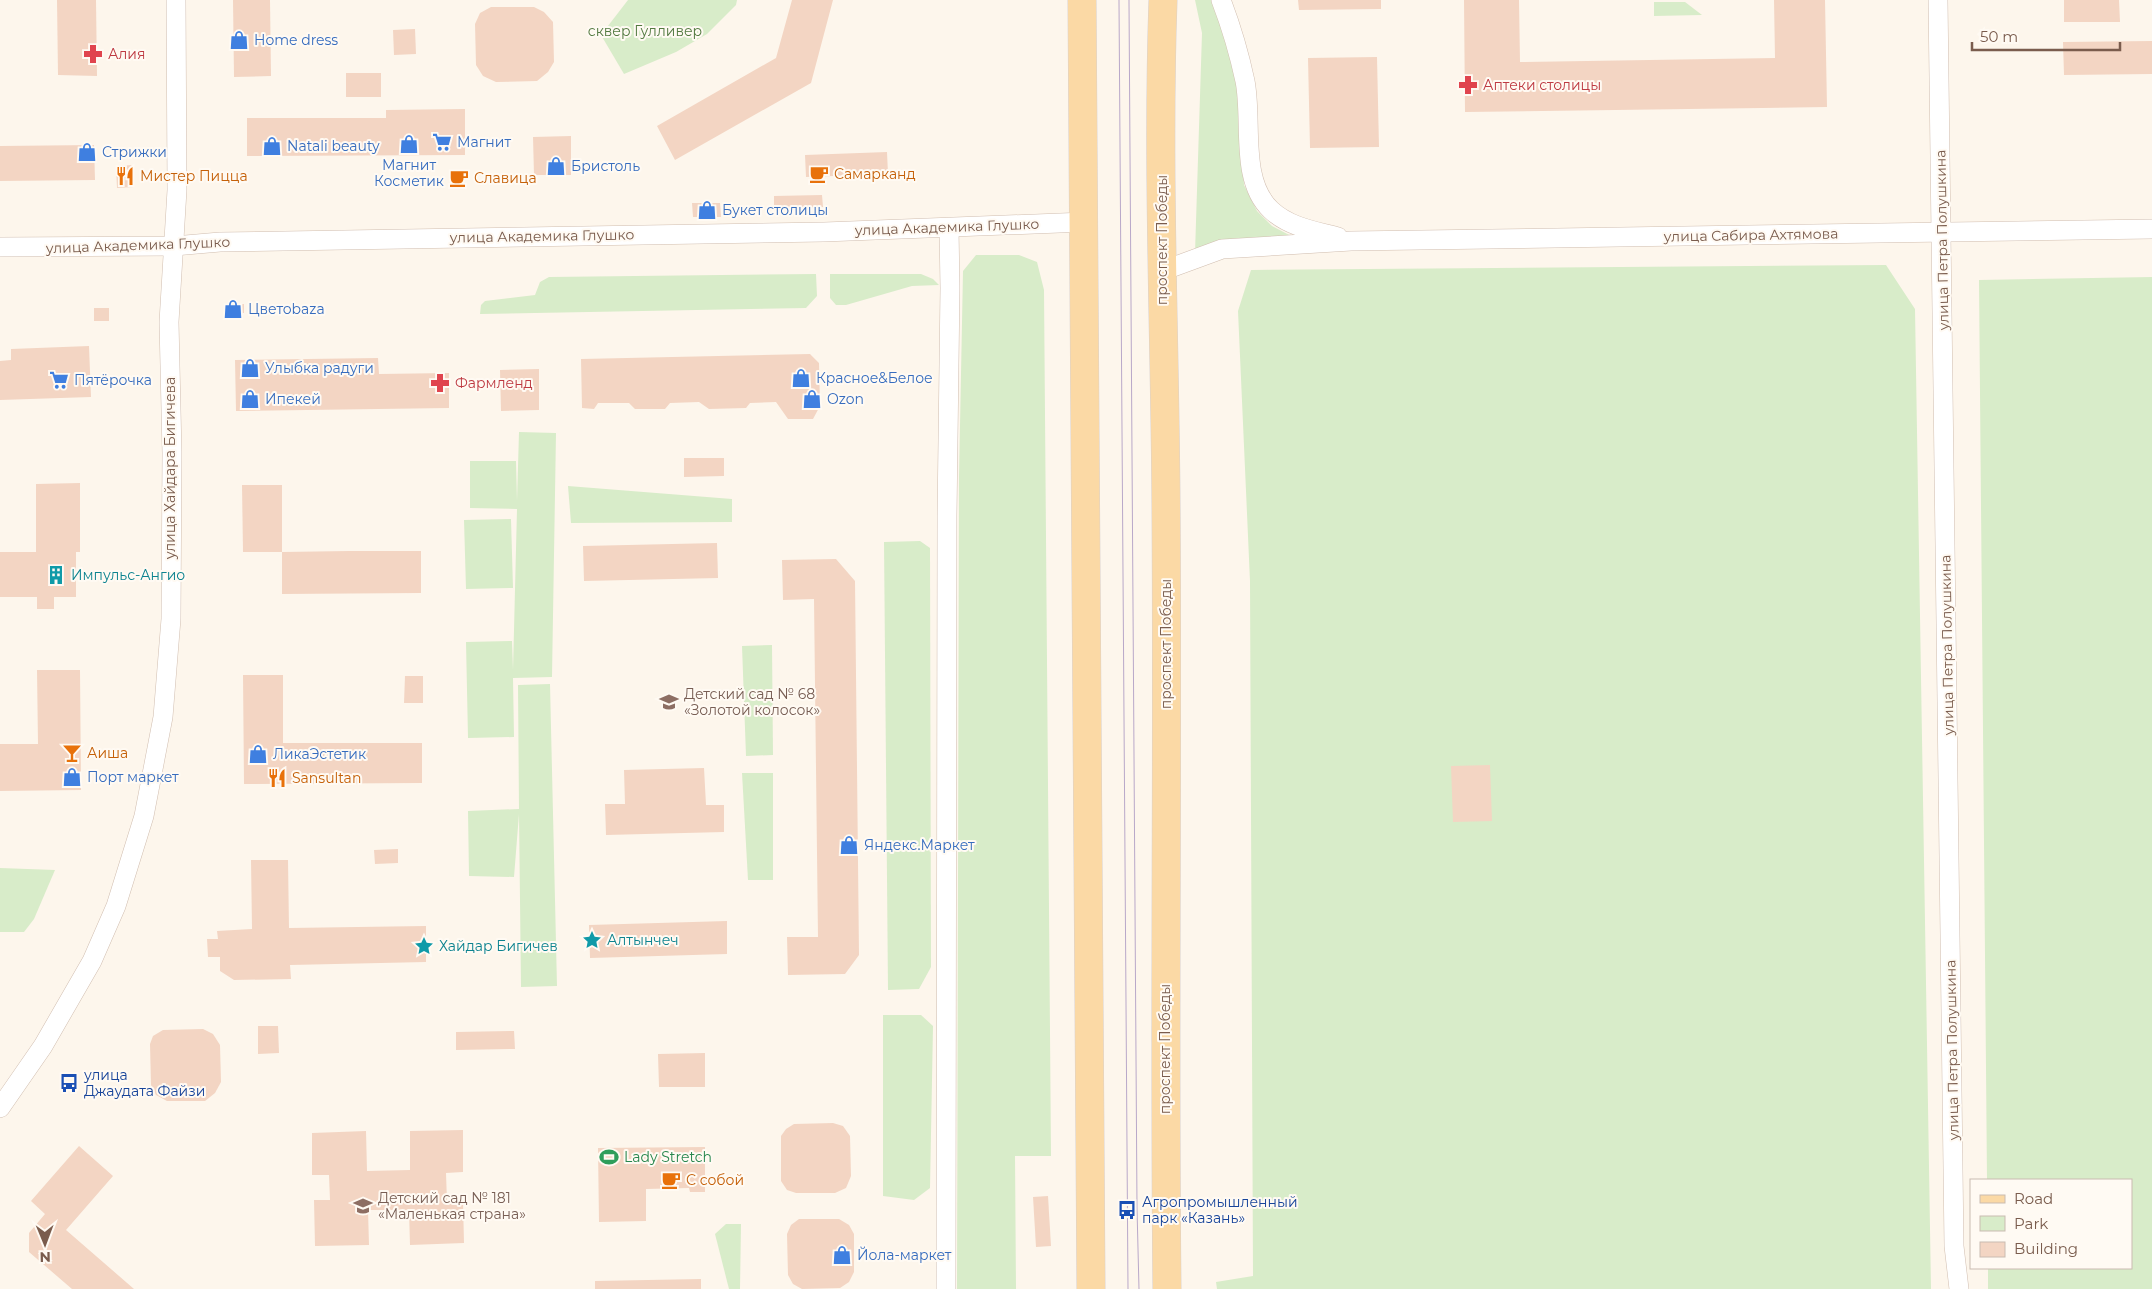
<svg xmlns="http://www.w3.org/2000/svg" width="2152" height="1289" font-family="Montserrat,sans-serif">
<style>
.green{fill:#d8ecc9}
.building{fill:#f3d5c3}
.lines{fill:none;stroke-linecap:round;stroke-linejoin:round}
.minor-casing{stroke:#d1beb0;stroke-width:20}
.primary-casing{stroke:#dad1cd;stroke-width:29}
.minor{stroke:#fff;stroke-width:19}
.primary{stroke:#fbd9a5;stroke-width:28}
.tram{stroke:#b9a8c9;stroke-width:1}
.labels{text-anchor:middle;stroke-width:4;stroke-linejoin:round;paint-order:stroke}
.park-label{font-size:14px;fill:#537a41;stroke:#fffaf3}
.shop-label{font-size:14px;fill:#366cbe;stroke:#fffaf3;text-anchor:start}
.health-label{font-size:14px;fill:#be3a42;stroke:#fffaf3;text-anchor:start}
.food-label{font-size:14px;fill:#c56008;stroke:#fffaf3;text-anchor:start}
.street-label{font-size:14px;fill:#7a5c4d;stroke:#fffaf3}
.culture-label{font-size:14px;fill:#0d838f;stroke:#fffaf3;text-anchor:start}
.education-label{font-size:14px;fill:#785e54;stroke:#fffaf3;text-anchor:start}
.transit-label{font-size:14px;fill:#164399;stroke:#fffaf3;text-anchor:start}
.leisure-label{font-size:14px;fill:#27864d;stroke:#fffaf3;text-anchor:start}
</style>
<rect width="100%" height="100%" fill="#fdf6ec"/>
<g class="green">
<polygon points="628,0 737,0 736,5 707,34 676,52 624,74 601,35"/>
<polygon points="1195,0 1213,0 1239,76 1244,185 1257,211 1272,226 1293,237 1195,253 1202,33"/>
<polygon points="1654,2 1685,2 1702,15 1654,16"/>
<polygon points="976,255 1019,255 1037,262 1044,290 1051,1156 1015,1156 1016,1289 957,1289 959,477 963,271"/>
<polygon points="1886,265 1915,309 1931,1289 1217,1289 1216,1282 1253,1276 1250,581 1238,311 1251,270"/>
<polygon points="816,274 817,296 806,308 480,314 481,305 485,301 535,295 540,282 549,277"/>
<polygon points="830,274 921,274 933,279 939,285 912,286 846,305 836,305 830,298"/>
<polygon points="2152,277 2152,1289 1988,1289 1988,1268 2131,1268 2131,1180 1987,1180 1979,280"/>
<polygon points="519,432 556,433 552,677 513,678 514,737 468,738 466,642 512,641 513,670 517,509 470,508 470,461 516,461 517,501"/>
<polygon points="568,486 732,499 732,522 571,523"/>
<polygon points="511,519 513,588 466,589 464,520"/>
<polygon points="920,541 930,548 931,967 919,989 888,990 884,542"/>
<polygon points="772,645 773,755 746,756 742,646"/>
<polygon points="550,684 557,986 521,987 519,814 514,877 469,876 468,811 519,809 518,685"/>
<polygon points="742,773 773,773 773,880 748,880"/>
<polygon points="0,868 55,870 34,919 24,932 0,932"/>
<polygon points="883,1015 921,1015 933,1026 930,1188 914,1200 883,1196"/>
<polygon points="726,1224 741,1224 740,1289 729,1289 715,1234"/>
</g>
<g class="building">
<polygon points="57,0 96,0 97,76 58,75"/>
<polygon points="233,0 270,0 271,76 234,77"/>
<polygon points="792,0 833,0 811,83 675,160 657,126 776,58"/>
<polygon points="1298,0 1381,0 1381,9 1299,10"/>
<polygon points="1464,0 1519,0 1520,62 1775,58 1774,0 1825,0 1827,107 1465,112"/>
<polygon points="2064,0 2119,0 2120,22 2064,22"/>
<polygon points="491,7 534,7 544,12 553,22 554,62 548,72 537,81 496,82 483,76 476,65 475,24 480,13"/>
<polygon points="415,29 416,54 394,55 393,30"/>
<polygon points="2152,41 2152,74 2064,75 2063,42"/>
<polygon points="1377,57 1379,147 1310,148 1308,58"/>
<rect x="346" y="73" width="35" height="24"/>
<polygon points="465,109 465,155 247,156 247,118 386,118 386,110"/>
<polygon points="571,136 571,175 534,175 533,137"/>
<polygon points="94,145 95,180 0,181 0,146"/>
<polygon points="887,152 888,174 806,177 805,155"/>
<polygon points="133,165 134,187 117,188 116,166"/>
<polygon points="822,195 823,207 774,209 774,196"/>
<polygon points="692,203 720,203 721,217 693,217"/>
<polygon points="244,304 244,313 231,313 230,305"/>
<rect x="94" y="308" width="15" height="13"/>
<polygon points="89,346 91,397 0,400 0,361 11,360 11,349"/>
<polygon points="810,354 819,363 820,406 813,419 788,419 776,402 750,403 746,408 709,409 699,402 670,403 665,409 635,409 629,403 598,403 594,409 582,408 581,359"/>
<polygon points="378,358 379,374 449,373 449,408 236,411 235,360"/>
<polygon points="539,369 539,410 501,411 500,370"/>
<polygon points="684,458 724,458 724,476 684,477"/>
<polygon points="80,483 80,552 76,552 76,597 54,597 54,609 37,609 37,597 0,597 0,552 36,552 36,484"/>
<polygon points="242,485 282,485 282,552 243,552"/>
<polygon points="717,543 718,578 584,581 583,546"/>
<polygon points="349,551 421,551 421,593 282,594 282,552"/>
<polygon points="836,559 855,581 859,955 845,974 788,975 787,937 818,937 814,599 783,600 782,560"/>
<polygon points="37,670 80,670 81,790 0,791 0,744 38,744"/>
<polygon points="243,675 283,675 283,743 422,743 422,783 244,784"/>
<polygon points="405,676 423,676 423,703 404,703"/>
<polygon points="1490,765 1492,821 1453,822 1451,766"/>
<polygon points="704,768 706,805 724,805 724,832 606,835 605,804 625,804 624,770"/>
<polygon points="398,849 398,863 375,864 374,850"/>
<polygon points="251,860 288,860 289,928 426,926 426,962 290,965 291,979 234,980 220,971 220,957 208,957 207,939 218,939 217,931 252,929"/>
<polygon points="727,921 727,954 590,958 589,925"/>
<polygon points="258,1026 278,1026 279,1053 258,1054"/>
<polygon points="203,1029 213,1034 220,1045 221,1082 215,1093 205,1101 167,1101 156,1095 151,1085 150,1044 153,1036 163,1030"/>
<polygon points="514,1031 515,1049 456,1050 456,1032"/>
<polygon points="705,1053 705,1087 659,1087 658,1054"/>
<polygon points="833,1123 843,1126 850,1136 851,1176 846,1188 835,1193 796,1193 787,1190 781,1181 781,1136 786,1129 794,1124"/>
<polygon points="463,1130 463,1172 446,1173 447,1202 463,1202 464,1243 410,1245 409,1210 368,1210 369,1245 315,1246 314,1200 330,1200 329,1175 312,1175 312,1133 366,1131 367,1171 410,1170 410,1131"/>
<polygon points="79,1146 113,1176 66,1230 134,1289 72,1289 29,1252 29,1233 45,1214 31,1201"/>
<polygon points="705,1147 705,1192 690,1192 689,1188 646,1189 646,1221 599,1222 598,1148"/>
<polygon points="1048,1196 1051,1246 1036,1247 1033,1197"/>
<polygon points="799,1219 839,1219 849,1225 854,1234 854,1272 849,1282 840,1288 802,1289 793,1284 788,1275 787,1234 791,1225"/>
<polygon points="701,1279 701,1289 595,1289 595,1281"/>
</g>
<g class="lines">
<g class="minor-casing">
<g id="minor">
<path d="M1221,0C1231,26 1239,53 1245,81C1253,121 1239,180 1271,210C1289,227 1315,231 1338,237"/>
<polyline points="1938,0 1954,1246 1959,1289"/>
<polyline points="0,247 174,246 220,242 824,232 1085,222"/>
<polyline points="1162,271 1222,249 1351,241 2152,229"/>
<polyline points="0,1108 43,1046 92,961 116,906 144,816 163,717 171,619 172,453 169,322 177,190 176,0"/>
<polyline points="946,1289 947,516 950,288 949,228"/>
</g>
</g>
<g class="primary-casing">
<g id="primary">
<polyline points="1082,0 1091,1289"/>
<path d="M1163,0C1157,168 1165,337 1166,505C1168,766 1164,1028 1167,1289"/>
</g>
</g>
<use href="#minor" class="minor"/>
<use href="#primary" class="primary"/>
<g class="tram">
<polyline points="1119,0 1128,1289"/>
<polyline points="1129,0 1137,1208 1139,1289"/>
</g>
</g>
<defs>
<g id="shop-bare" transform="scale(1.5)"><path d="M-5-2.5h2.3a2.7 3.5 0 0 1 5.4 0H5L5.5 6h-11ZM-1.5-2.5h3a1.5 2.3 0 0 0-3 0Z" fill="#3f7fe0" stroke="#fffaf3" stroke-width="2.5" paint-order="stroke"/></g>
<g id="pharmacy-bare" transform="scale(1.5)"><path d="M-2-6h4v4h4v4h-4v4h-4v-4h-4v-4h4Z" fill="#e0444e" stroke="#fffaf3" stroke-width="2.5" paint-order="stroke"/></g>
<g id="supermarket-bare" transform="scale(1.5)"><path d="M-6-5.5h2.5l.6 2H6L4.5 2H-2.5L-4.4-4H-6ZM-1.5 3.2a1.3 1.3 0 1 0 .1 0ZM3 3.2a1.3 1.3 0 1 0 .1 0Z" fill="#3f7fe0" stroke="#fffaf3" stroke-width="2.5" paint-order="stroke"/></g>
<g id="cafe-bare" transform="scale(1.5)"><path d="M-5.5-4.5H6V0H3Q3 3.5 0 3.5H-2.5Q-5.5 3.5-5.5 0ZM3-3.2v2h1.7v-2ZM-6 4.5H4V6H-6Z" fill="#e8710a" stroke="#fffaf3" stroke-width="2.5" paint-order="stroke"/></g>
<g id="restaurant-bare" transform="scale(1.5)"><path d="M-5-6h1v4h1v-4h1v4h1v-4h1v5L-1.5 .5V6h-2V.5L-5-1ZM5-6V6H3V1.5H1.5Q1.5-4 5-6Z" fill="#e8710a" stroke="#fffaf3" stroke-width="2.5" paint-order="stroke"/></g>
<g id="building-bare" transform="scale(1.5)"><path d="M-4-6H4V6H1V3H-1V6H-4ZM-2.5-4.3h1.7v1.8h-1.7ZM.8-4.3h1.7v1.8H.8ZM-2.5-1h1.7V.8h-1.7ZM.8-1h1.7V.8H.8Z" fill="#0f9aa8" stroke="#fffaf3" stroke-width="2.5" paint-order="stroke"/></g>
<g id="school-bare" transform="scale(1.5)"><path d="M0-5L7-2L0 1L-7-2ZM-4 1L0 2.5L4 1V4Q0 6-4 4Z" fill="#8d6e63" stroke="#fffaf3" stroke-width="2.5" paint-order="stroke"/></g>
<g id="bar-bare" transform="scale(1.5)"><path d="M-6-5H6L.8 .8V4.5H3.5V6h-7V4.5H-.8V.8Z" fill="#e8710a" stroke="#fffaf3" stroke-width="2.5" paint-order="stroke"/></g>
<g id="sight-bare" transform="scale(1.5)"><path d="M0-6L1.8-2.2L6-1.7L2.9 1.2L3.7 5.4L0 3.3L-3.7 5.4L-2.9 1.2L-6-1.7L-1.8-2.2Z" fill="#0f9aa8" stroke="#fffaf3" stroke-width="2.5" paint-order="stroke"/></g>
<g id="bus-bare" transform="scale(1.5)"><path d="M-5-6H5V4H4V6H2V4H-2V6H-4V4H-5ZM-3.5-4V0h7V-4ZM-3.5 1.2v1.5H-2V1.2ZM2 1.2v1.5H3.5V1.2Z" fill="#1a4fb4" stroke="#fffaf3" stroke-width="2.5" paint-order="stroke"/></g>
<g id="stadium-bare" transform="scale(1.5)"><path d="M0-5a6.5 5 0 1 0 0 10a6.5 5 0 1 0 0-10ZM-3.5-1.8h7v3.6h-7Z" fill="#2e9e5b" stroke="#fffaf3" stroke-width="2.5" paint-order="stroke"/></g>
</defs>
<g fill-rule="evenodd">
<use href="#shop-bare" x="239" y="40"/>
<use href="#pharmacy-bare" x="93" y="54"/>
<use href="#pharmacy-bare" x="1468" y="85"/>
<use href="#supermarket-bare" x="442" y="142"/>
<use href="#shop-bare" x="409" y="144"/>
<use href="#shop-bare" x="272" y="146"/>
<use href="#shop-bare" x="87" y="152"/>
<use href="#shop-bare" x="556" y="166"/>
<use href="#cafe-bare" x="819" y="174"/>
<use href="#restaurant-bare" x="125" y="176"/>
<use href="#cafe-bare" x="459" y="178"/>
<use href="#shop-bare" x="707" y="210"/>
<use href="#shop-bare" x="233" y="309"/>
<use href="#shop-bare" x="250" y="368"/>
<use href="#shop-bare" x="801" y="378"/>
<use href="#supermarket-bare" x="59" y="380"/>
<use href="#pharmacy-bare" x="440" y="383"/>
<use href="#shop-bare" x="250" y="399"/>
<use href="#shop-bare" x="812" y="399"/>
<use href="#building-bare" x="56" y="575"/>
<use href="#school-bare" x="669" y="702"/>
<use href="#bar-bare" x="72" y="753"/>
<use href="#shop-bare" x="258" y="754"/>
<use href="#shop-bare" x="72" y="777"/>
<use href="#restaurant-bare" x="277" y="778"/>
<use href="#shop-bare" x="849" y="845"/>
<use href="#sight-bare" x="592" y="940"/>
<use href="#sight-bare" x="424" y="946"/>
<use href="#bus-bare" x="69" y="1083"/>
<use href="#stadium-bare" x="609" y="1157"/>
<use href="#cafe-bare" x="671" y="1180"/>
<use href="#school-bare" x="363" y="1206"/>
<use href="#bus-bare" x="1127" y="1210"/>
<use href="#shop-bare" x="842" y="1255"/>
</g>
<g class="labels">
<g class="park-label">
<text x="645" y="36">сквер Гулливер</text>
</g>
<g class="shop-label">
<text x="254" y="45">Home dress</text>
<text x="457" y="147">Магнит</text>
<text x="287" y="151">Natali beauty</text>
<text x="102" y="157">Стрижки</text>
<text x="409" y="170" text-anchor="middle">Магнит<tspan x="409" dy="16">Косметик</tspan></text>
<text x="571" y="171">Бристоль</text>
<text x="722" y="215">Букет столицы</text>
<text x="248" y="314">Цветоbaza</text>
<text x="265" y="373">Улыбка радуги</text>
<text x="816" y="383">Красное&amp;Белое</text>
<text x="74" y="385">Пятёрочка</text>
<text x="265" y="404">Ипекей</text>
<text x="827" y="404">Ozon</text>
<text x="273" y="759">ЛикаЭстетик</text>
<text x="87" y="782">Порт маркет</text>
<text x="864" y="850">Яндекс.Маркет</text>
<text x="857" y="1260">Йола-маркет</text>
</g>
<g class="health-label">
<text x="108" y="59">Алия</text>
<text x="1483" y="90">Аптеки столицы</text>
<text x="455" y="388">Фармленд</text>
</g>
<g class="food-label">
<text x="834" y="179">Самарканд</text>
<text x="140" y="181">Мистер Пицца</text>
<text x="474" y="183">Славица</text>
<text x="87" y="758">Аиша</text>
<text x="292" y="783">Sansultan</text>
<text x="686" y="1185">С собой</text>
</g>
<g class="street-label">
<text transform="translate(947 227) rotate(-2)" y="5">улица Академика Глушко</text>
<text transform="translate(1751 235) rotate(-1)" y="5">улица Сабира Ахтямова</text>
<text transform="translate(542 236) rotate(-1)" y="5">улица Академика Глушко</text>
<text transform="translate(1162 240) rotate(-90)" y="5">проспект Победы</text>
<text transform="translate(1942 240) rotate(-91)" y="5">улица Петра Полушкина</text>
<text transform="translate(138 245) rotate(-2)" y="5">улица Академика Глушко</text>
<text transform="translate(170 468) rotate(-90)" y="5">улица Хайдара Бигичева</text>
<text transform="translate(1166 644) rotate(-90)" y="5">проспект Победы</text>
<text transform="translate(1947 645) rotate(-91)" y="5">улица Петра Полушкина</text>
<text transform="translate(1165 1049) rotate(-90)" y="5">проспект Победы</text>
<text transform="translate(1952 1050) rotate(-91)" y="5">улица Петра Полушкина</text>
</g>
<g class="culture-label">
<text x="71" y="580">Импульс-Ангио</text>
<text x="607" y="945">Алтынчеч</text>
<text x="439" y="951">Хайдар Бигичев</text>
</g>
<g class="education-label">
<text x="684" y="699">Детский сад № 68<tspan x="684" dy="16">«Золотой колосок»</tspan></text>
<text x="378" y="1203">Детский сад № 181<tspan x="378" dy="16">«Маленькая страна»</tspan></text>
</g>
<g class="transit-label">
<text x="84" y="1080">улица<tspan x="84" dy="16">Джаудата Файзи</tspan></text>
<text x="1142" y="1207">Агропромышленный<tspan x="1142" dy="16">парк «Казань»</tspan></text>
</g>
<g class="leisure-label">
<text x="624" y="1162">Lady Stretch</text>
</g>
</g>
<rect x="1970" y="1179" width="162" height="90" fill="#fffaf3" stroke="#cabbb1"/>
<rect x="1980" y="1195" width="25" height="8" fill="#fbd9a5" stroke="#cabbb1"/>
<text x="2014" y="1204" font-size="15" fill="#7a5c4d">Road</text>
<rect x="1980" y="1216" width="25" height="15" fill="#d8ecc9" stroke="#cabbb1"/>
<text x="2014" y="1229" font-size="15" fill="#7a5c4d">Park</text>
<rect x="1980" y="1242" width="25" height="15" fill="#f3d5c3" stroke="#cabbb1"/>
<text x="2014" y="1254" font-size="15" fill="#7a5c4d">Building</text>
<g transform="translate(45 1244) rotate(179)" stroke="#fffaf3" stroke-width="4" paint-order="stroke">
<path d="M0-4L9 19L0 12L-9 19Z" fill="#7a5c4d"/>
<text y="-8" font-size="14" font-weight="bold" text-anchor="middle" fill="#7a5c4d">N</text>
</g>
<path d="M1972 42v8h148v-8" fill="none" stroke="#7a5c4d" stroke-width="2.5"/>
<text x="1980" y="42" font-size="15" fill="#7a5c4d" stroke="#fffaf3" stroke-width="4" paint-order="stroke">50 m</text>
</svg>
